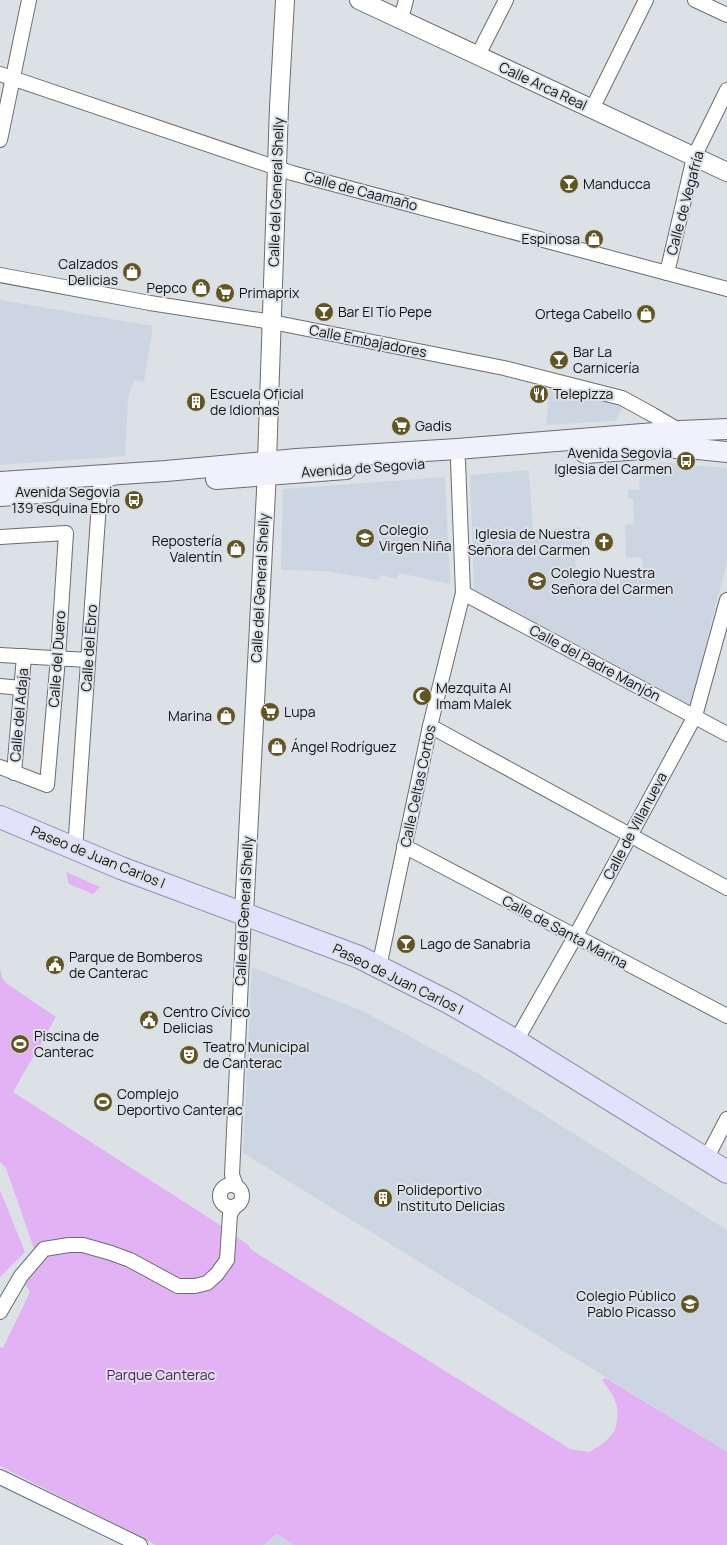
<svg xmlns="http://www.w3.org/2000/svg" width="727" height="1545" font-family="Manrope,sans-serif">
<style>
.built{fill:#ccd6e2}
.green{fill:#e2b2f4}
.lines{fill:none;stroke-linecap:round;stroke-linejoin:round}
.minor-casing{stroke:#696d72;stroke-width:16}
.tertiary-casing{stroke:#696d72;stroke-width:20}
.secondary-casing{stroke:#696d72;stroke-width:22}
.primary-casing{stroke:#8c8daa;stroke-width:24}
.minor{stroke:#fff;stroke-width:14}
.tertiary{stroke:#fff;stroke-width:18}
.secondary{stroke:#f1f1fe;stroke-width:20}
.primary{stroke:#e2e2fd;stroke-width:22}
.labels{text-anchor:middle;stroke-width:4;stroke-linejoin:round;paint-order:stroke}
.street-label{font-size:14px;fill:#111315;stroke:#dce1e6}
.poi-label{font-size:14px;fill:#111315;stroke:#dce1e6;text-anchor:start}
.park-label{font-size:14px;fill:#551568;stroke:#dce1e6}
</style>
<rect width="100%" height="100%" fill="#dce1e6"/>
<g class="built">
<polygon points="0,300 153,326 144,382 134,380 128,398 125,456 0,465"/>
<polygon points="550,384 624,405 615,421 546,425"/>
<polygon points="658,462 727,468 727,562 690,705 474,589 470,475 529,470 533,530 581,527 583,557 575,558 577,579 600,578 600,586 605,589 615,588 620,584 620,578 643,576 642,557 626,558 625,525 634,524 633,499 628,498 628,489 639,490 641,469 658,470"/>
<polygon points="445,477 450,584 399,573 397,579 380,575 379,580 324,571 281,570 283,489"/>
<polygon points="252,967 365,1012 482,1076 727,1230 727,1452 243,1153"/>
<polygon points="277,1534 295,1545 263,1545"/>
</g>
<g class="green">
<polygon points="66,872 100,887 93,894 69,884"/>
<path d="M0,969L2,978L6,983L56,1017L13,1092L220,1225L247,1244L253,1251L570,1449L589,1452C598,1447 607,1441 613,1433C615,1431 616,1427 616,1424C621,1406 613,1394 602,1380L606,1378L727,1452V1545H295L277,1534L263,1545H156L0,1466V1347L3,1348L30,1292L25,1284L39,1263L6,1168L0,1162Z"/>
<polygon points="0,1190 25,1252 0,1277"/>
</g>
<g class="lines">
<g class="minor-casing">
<g id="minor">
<polyline points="695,0 727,15"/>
<polyline points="401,19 406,0"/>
<polyline points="478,55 506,0"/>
<polyline points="0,74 292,173 727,289"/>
<polyline points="592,109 646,0"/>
<polyline points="0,140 29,0"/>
<polyline points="667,273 694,157 727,90"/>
<polyline points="0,275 150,303 272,322 504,368 622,398 653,415 680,431"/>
<polyline points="0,537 66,533 58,658 47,785 0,767"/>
<polyline points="463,593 727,734"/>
<polyline points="0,655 88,660"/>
<polyline points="0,686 21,688"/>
<polyline points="430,726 727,888"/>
<polyline points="14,773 24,656"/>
<polyline points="404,846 727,1016"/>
<polyline points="75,850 100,489 106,480 116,477"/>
<polyline points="379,967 430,726 463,593 458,461"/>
<polyline points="516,1041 575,937 695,716 727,600"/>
<polyline points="706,1159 727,1119"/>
<circle cx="231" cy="1196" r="11"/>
<polyline points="236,1186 232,1175 244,913"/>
<polyline points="0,1312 21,1276 44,1249 69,1245 83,1245 111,1253 130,1260 178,1286 195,1286 207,1283 217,1274 227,1260 230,1214 235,1206"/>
<polyline points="0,1477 140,1545"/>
</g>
</g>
<g class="tertiary-casing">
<g id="tertiary">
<polyline points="359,0 727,172"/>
<polyline points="244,913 266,491 279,107 285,0"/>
</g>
</g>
<g class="secondary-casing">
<g id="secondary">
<polyline points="585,453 658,448 688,448 727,452"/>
<polyline points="216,479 346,469"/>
<polyline points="0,482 166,471 297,459 457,449 680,431 727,429"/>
<polyline points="0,496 51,492"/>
</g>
</g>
<g class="primary-casing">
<polyline id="primary" points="0,817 121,868 359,957 450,1003 516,1041 727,1172"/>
</g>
<use href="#minor" class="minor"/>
<use href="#tertiary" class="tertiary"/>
<use href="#secondary" class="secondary"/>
<use href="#primary" class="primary"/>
</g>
<defs>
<g id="bar-disc" transform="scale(1)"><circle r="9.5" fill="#635521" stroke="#dce1e6"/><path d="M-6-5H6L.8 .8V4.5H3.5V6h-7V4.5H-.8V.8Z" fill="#fff"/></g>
<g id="shop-disc" transform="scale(1)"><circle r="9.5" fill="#635521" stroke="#dce1e6"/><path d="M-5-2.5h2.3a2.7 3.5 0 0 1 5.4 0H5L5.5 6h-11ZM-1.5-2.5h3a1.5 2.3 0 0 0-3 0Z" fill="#fff"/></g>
<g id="supermarket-disc" transform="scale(1)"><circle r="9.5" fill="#635521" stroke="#dce1e6"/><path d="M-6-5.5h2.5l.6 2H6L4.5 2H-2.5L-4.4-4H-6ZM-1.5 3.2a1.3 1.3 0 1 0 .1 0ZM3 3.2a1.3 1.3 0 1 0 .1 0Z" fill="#fff"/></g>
<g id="restaurant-disc" transform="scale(1)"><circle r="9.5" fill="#635521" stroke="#dce1e6"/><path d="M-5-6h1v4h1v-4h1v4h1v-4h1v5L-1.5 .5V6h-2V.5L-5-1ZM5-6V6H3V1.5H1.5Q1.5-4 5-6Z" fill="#fff"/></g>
<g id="building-disc" transform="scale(1)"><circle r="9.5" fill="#635521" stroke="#dce1e6"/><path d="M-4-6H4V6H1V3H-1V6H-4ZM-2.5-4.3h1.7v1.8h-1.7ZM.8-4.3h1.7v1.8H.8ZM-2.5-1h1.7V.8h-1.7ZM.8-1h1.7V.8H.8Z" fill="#fff"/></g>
<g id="bus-disc" transform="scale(1)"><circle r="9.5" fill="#635521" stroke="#dce1e6"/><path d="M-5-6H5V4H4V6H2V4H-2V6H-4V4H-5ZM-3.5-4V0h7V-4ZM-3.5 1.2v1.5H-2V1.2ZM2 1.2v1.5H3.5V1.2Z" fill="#fff"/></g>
<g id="school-disc" transform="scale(1)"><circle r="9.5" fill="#635521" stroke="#dce1e6"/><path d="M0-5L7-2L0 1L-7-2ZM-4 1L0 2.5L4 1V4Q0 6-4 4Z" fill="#fff"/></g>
<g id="church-disc" transform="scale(1)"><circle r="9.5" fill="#635521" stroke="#dce1e6"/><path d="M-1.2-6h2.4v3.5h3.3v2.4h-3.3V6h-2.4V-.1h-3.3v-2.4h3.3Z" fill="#fff"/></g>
<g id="mosque-disc" transform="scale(1)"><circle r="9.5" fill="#635521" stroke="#dce1e6"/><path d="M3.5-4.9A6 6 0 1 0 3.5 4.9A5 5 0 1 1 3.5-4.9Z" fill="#fff"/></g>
<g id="civic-disc" transform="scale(1)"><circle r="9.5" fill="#635521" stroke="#dce1e6"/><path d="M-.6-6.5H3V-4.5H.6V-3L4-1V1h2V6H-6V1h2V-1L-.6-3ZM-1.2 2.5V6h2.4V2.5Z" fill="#fff"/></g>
<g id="stadium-disc" transform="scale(1)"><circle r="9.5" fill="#635521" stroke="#dce1e6"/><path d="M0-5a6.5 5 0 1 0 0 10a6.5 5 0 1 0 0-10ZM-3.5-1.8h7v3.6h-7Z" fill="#fff"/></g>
<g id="theatre-disc" transform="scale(1)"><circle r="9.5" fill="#635521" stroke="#dce1e6"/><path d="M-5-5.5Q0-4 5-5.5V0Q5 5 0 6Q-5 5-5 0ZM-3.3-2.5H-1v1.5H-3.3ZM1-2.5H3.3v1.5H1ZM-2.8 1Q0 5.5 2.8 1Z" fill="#fff"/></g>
</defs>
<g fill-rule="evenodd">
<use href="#bar-disc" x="569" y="184"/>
<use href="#shop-disc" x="594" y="239"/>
<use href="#shop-disc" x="132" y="272"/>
<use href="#shop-disc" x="201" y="288"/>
<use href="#supermarket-disc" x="225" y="293"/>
<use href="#bar-disc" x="324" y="312"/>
<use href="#shop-disc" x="646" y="314"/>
<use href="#bar-disc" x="559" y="360"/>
<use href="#restaurant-disc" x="539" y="394"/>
<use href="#building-disc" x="196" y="402"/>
<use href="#supermarket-disc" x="401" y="426"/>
<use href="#bus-disc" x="686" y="461"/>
<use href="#bus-disc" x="134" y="500"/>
<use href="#school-disc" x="365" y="538"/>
<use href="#church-disc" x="604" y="542"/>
<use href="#shop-disc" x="236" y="549"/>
<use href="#school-disc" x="537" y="581"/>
<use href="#mosque-disc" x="422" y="696"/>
<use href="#supermarket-disc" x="270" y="712"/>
<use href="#shop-disc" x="226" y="716"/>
<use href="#shop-disc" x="277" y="747"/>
<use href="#bar-disc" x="406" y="944"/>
<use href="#civic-disc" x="55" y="965"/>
<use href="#civic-disc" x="149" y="1020"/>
<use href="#stadium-disc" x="20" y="1044"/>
<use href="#theatre-disc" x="189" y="1055"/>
<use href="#stadium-disc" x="103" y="1102"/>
<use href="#building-disc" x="383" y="1198"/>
<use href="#school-disc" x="690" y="1304"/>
</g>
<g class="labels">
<g class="street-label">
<text transform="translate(543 86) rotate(25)" y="5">Calle Arca Real</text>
<text transform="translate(361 191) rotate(15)" y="5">Calle de Caamaño</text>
<text transform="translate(276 192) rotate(-88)" y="5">Calle del General Shelly</text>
<text transform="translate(685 203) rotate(-75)" y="5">Calle de Vegafría</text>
<text transform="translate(368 341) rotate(11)" y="5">Calle Embajadores</text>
<text transform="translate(363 468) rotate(-4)" y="5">Avenida de Segovia</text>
<text transform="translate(260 588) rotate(-87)" y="5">Calle del General Shelly</text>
<text transform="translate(89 648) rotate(-86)" y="5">Calle del Ebro</text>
<text transform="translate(57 659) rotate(-86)" y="5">Calle del Duero</text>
<text transform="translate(595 663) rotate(28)" y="5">Calle del Padre Manjón</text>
<text transform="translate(19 715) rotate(-85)" y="5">Calle del Adaja</text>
<text transform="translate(418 786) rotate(-78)" y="5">Calle Celtas Cortos</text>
<text transform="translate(635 826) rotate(-62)" y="5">Calle de Villanueva</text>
<text transform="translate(98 857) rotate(22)" y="5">Paseo de Juan Carlos I</text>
<text transform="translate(244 911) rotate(-87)" y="5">Calle del General Shelly</text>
<text transform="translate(565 932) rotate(28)" y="5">Calle de Santa Marina</text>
<text transform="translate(398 979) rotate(26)" y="5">Paseo de Juan Carlos I</text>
</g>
<g class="poi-label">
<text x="583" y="189">Manducca</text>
<text x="580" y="244" text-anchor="end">Espinosa</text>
<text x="118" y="269" text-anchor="end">Calzados<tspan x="118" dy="16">Delicias</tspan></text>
<text x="187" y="293" text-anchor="end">Pepco</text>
<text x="239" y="298">Primaprix</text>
<text x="338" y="317">Bar El Tío Pepe</text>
<text x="632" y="319" text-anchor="end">Ortega Cabello</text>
<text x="573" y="357">Bar La<tspan x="573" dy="16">Carnicería</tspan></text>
<text x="210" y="399">Escuela Oficial<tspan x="210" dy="16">de Idiomas</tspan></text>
<text x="553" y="399">Telepizza</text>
<text x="415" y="431">Gadis</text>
<text x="672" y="458" text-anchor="end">Avenida Segovia<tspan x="672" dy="16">Iglesia del Carmen</tspan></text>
<text x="120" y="497" text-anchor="end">Avenida Segovia<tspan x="120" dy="16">139 esquina Ebro</tspan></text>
<text x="379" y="535">Colegio<tspan x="379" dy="16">Virgen Niña</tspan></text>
<text x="590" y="539" text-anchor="end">Iglesia de Nuestra<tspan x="590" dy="16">Señora del Carmen</tspan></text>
<text x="222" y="546" text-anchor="end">Repostería<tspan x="222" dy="16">Valentín</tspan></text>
<text x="551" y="578">Colegio Nuestra<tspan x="551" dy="16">Señora del Carmen</tspan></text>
<text x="436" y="693">Mezquita Al<tspan x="436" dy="16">Imam Malek</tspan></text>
<text x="284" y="717">Lupa</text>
<text x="212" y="721" text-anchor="end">Marina</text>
<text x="291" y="752">Ángel Rodríguez</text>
<text x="420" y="949">Lago de Sanabria</text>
<text x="69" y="962">Parque de Bomberos<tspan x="69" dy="16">de Canterac</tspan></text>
<text x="163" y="1017">Centro Cívico<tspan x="163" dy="16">Delicias</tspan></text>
<text x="34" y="1041">Piscina de<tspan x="34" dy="16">Canterac</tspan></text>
<text x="203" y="1052">Teatro Municipal<tspan x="203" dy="16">de Canterac</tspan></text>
<text x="117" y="1099">Complejo<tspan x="117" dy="16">Deportivo Canterac</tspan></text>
<text x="397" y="1195">Polideportivo<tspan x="397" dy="16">Instituto Delicias</tspan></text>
<text x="676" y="1301" text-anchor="end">Colegio Público<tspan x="676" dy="16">Pablo Picasso</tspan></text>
</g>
<g class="park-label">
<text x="161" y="1380">Parque Canterac</text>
</g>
</g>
</svg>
